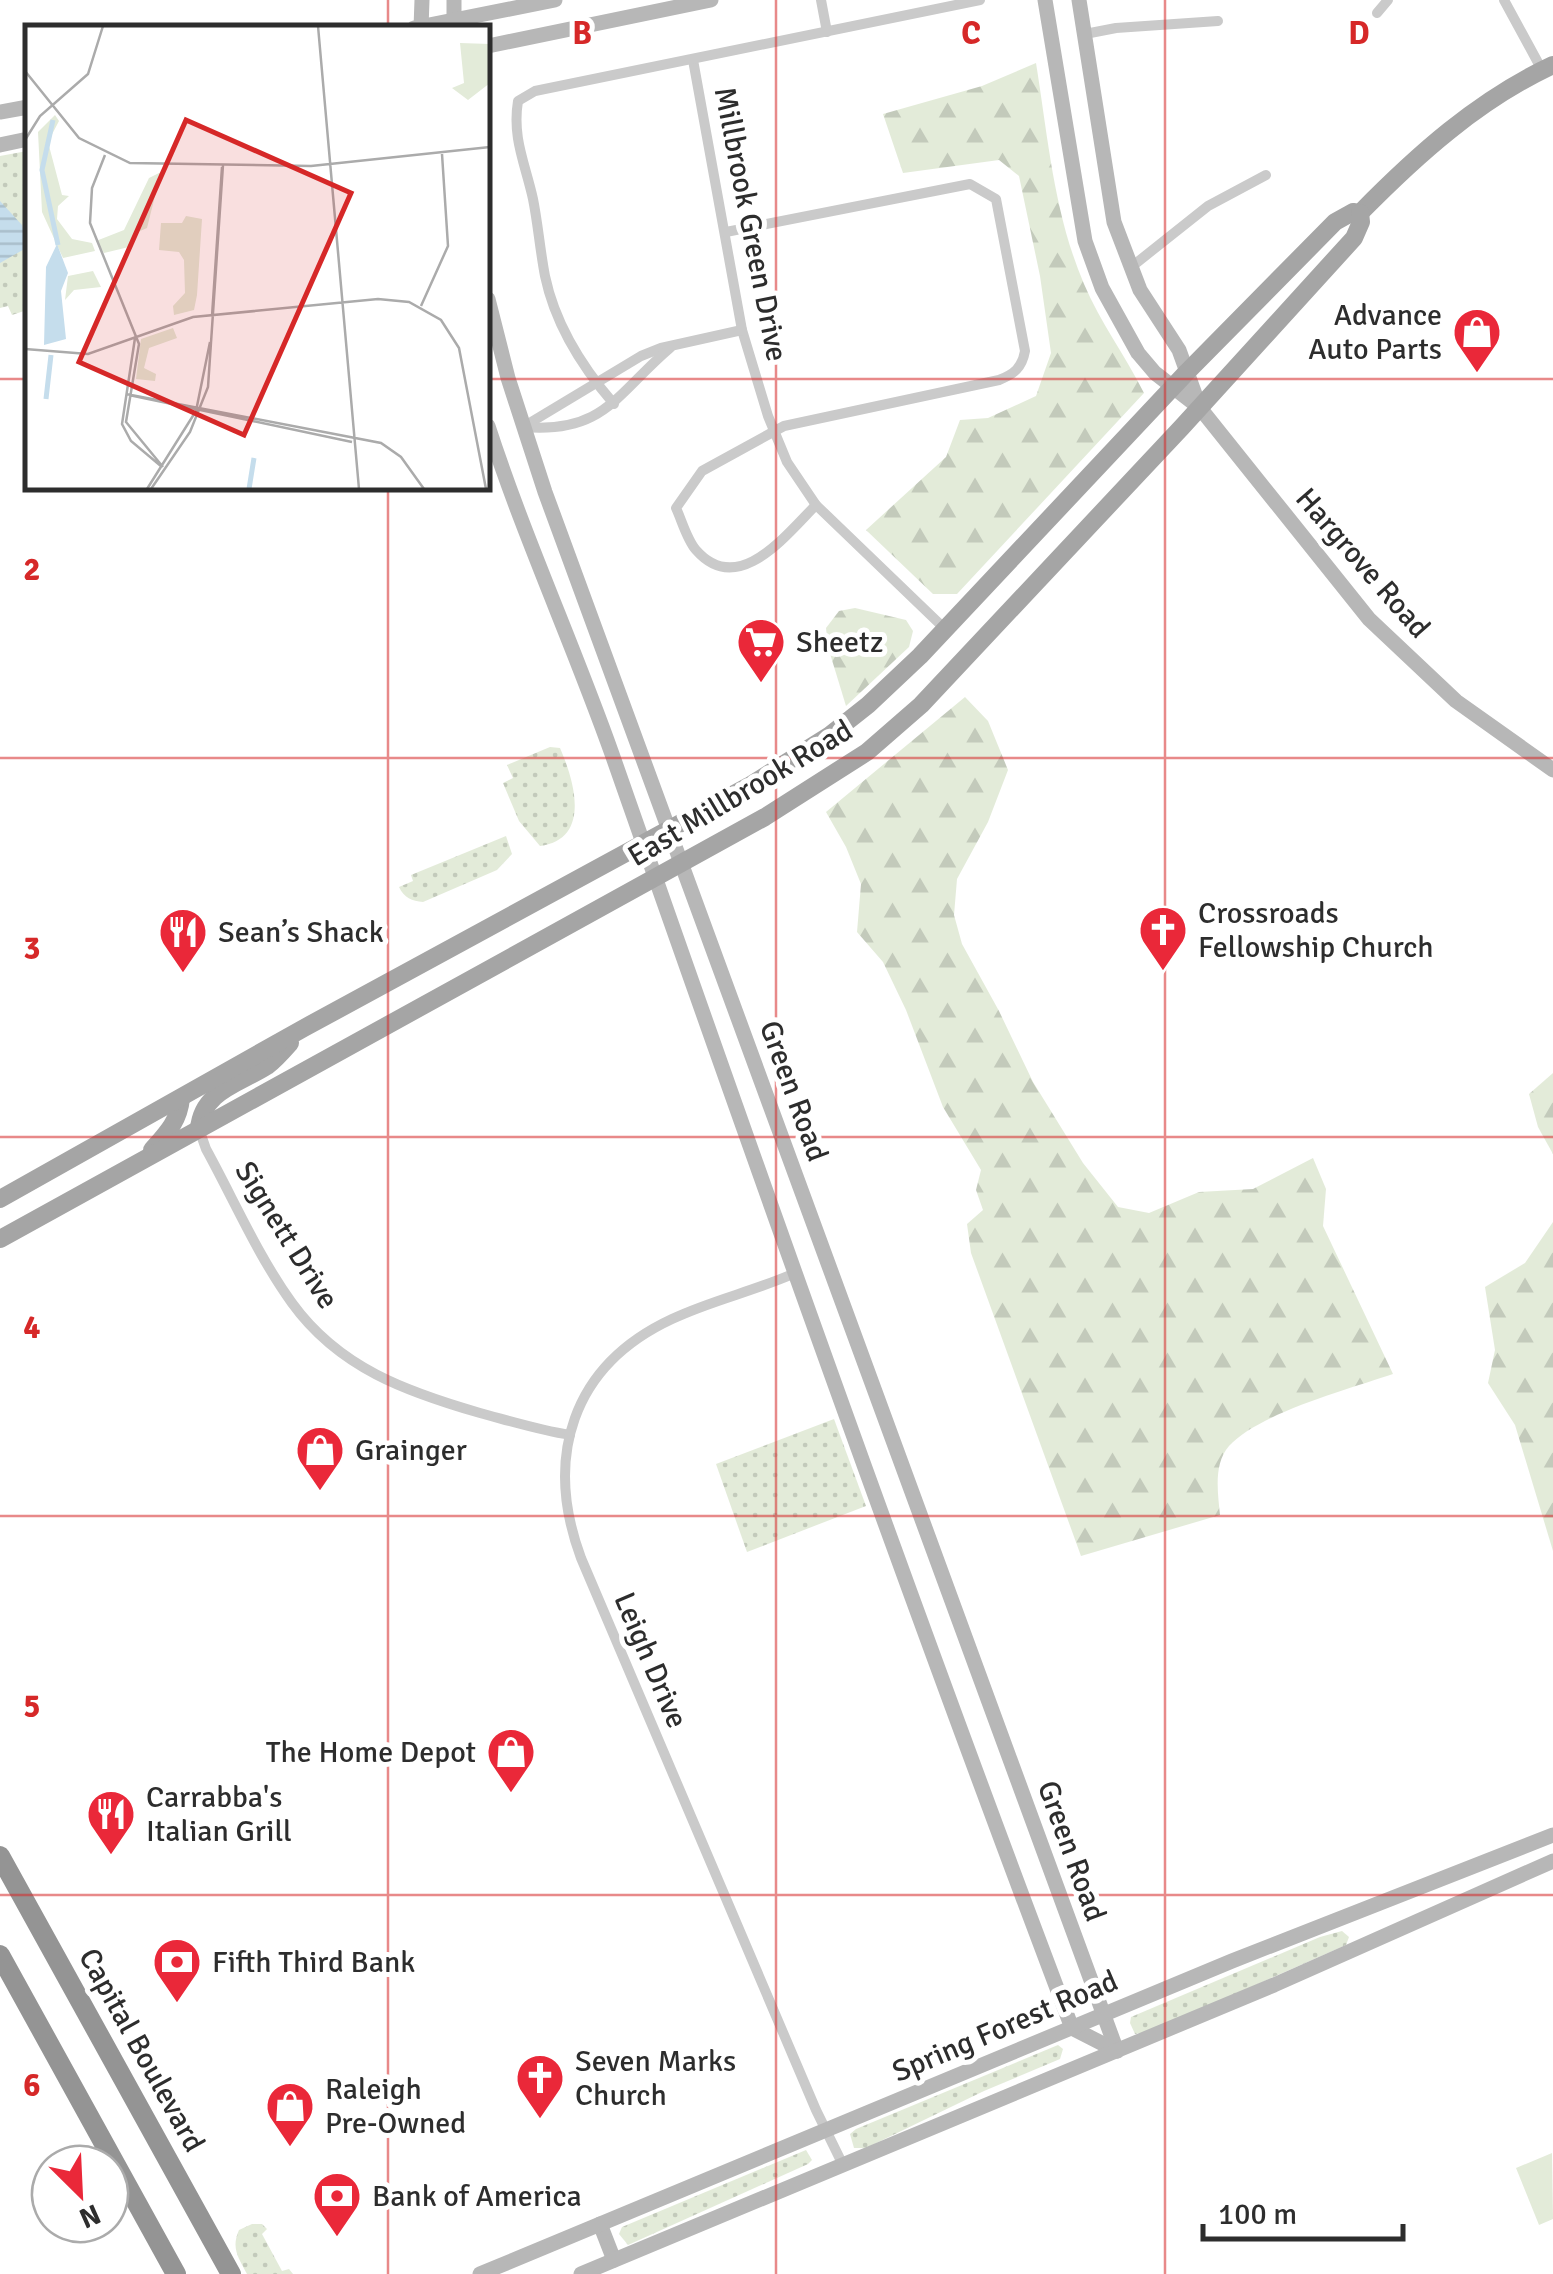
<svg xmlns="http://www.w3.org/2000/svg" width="1553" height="2274" font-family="Signika,sans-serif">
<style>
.grass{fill:url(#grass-dots)}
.forest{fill:url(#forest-firs)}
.garden{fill:#e3ebd9}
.water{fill:url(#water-rules)}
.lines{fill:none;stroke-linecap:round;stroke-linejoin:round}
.street{stroke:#cacaca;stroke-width:10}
.secondary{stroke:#b7b7b7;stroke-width:15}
.primary{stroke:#a5a5a5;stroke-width:18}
.highway{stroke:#949494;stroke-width:20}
.grid{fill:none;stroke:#d62828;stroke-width:2.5;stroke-opacity:0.55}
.labels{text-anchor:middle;stroke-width:10;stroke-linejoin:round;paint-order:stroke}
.street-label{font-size:30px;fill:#2d2d2d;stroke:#fff}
.poi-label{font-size:30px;fill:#2d2d2d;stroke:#fff;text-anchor:start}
.inset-river{fill:none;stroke:#c5ddec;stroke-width:5}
.inset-road{fill:none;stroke:#ababab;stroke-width:2.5}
.view{fill:#d62828;fill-opacity:0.15;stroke:#d62828;stroke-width:5}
.inset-edge{fill:none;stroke:#2d2d2d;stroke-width:5}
.grid-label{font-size:32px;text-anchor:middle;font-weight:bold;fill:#d62828;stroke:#fff;stroke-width:10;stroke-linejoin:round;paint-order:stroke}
</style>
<defs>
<pattern id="grass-dots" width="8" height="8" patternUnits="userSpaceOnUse" patternTransform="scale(2.5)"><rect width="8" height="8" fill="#e3ebd9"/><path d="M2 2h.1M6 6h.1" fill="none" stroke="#c3cabb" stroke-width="1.8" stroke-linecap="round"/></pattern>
<pattern id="forest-firs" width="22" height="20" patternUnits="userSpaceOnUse" patternTransform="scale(2.5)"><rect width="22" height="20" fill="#e3ebd9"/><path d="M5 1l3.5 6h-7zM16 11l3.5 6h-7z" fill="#c3cabb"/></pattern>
<pattern id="water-rules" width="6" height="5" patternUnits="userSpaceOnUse" patternTransform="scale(2.5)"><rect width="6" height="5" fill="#c5ddec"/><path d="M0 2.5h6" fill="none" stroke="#aabecb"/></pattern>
</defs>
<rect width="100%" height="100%" fill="#fff"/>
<g class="grass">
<polygon points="27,151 27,310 12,315 8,306 0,308 0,156"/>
<path d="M550,747L560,748C574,780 592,839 540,846L519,821L503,783L513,778L507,765Z"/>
<path d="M506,836L512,854L497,870L423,902C412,901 404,898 399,887L413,881L411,875Z"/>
<polygon points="834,1419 866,1506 747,1552 716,1464"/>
<polygon points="1342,1931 1349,1937 1346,1945 1151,2031 1135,2034 1130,2023 1131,2017 1320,1937"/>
<polygon points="1058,2045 1063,2049 1060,2059 984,2091 866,2148 854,2148 850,2134 856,2129"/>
<polygon points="806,2150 812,2160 808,2164 628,2245 619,2234 622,2227"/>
<path d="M252,2224H262L267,2229L262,2234L282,2271L289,2269L293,2274H247C238,2257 231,2248 239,2230Z"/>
</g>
<g class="forest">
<path d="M1036,63C1048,137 1054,214 1084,284C1100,322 1125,355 1144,393L957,594H933L866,530L946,457L960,420L988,418L1036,396L1051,353L1040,276L1019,176L999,160L903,173L883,114L982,86Z"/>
<polygon points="855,608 906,620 913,631 909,647 846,706 828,647 826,628 839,611"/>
<path d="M965,697L988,721L1008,770L988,822L957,879L954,915L962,944L999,1011L1033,1082L1083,1163L1118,1207L1149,1213L1199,1192L1253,1189L1313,1158L1326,1189L1323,1226L1393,1374C1349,1389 1259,1413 1229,1446C1213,1464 1218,1494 1220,1515L1081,1556L971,1253L967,1224L983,1210L976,1190L981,1170L943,1107L906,1010L883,962L857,932L861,884L846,847L826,812Z"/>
<polygon points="1553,1073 1553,1154 1538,1127 1529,1094"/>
<polygon points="1553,1222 1553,1551 1515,1425 1488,1383 1495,1350 1485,1287 1525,1263"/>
</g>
<polygon class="garden" points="1552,2153 1553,2219 1539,2225 1516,2168"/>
<polygon class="water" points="0,201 22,225 28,247 0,263"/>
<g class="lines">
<g class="street">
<polyline points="821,0 827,32"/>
<polyline points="1504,0 1542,70"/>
<polyline points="1377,13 1388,0"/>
<polyline points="1085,34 1116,28 1218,21"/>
<polyline points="693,60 742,330 768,416 787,462 816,505 945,629"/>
<path d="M726,232L970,184L996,199L1025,351C1022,368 1014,374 999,380L784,426L702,471L676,508C682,521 687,540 696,550C738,598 786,535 816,505"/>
<polyline points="1130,268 1208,206 1266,175"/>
<path d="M614,404C582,367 555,324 545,276C540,250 538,224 533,199C525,163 512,138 518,101L535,91L980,0"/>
<polyline points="523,427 641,356 661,348 742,330"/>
<path d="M523,427C604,434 616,394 670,348"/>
<path d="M199,1129L206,1149C234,1200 258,1256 292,1303C339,1368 407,1392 480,1413C510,1421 539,1430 570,1435"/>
<path d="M795,1273C755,1291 712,1300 672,1319C571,1366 544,1458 581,1558L816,2110L843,2165"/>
</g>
<g class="secondary">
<polyline points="454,0 454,28"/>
<polyline points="1045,0 1085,241 1102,288 1138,353 1155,373 1200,408 1369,619 1456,701 1553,770"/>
<polyline points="1079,0 1114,222 1140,290 1179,350 1200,408"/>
<polyline points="414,28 555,0"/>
<polyline points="421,28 422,0"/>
<polyline points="488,46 711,0"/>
<polyline points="0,112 28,107"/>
<polyline points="0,145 28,139"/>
<polyline points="488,299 508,378 545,492 1117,2051"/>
<path d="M488,426C524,537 573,644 612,754C761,1180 912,1606 1072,2028L1117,2051"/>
<polyline points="600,2224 614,2260"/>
<polyline points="480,2274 1232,1961 1553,1835"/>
<polyline points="581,2274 1274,1985 1553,1861"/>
</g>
<g class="primary">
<path d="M199,1129C202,1091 239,1084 267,1066C275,1060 283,1051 290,1043"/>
<path d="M152,1150C167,1133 179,1121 181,1098"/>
<path d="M0,1199L304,1028L749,786L830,735L868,705L920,656L1187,372L1335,222L1353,212L1360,213C1417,155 1478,100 1553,65"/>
<polyline points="0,1239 765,817 867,752 921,705 1182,427 1354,238 1361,222 1360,213"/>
</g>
<g class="highway">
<polyline points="0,1856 231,2274"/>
<polyline points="0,1955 176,2274"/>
</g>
</g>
<path class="grid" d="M388,0V28M776,0V2274M1165,0V2274M0,379H28M488,379H1553M388,488V2274M0,758H1553M0,1137H1553M0,1516H1553M0,1895H1553"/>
<defs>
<g id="shop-pin" transform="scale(2.5)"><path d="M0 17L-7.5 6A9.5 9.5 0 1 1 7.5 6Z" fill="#ea2839" stroke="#fff"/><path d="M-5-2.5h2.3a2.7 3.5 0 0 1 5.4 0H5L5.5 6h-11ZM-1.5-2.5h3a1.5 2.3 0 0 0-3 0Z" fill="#fff"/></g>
<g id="supermarket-pin" transform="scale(2.5)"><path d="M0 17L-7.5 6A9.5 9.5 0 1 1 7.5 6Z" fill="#ea2839" stroke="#fff"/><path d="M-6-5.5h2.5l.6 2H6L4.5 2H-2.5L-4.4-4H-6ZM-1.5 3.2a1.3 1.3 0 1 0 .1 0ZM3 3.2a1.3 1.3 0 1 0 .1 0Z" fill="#fff"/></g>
<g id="church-pin" transform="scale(2.5)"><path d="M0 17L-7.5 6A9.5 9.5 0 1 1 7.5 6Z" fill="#ea2839" stroke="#fff"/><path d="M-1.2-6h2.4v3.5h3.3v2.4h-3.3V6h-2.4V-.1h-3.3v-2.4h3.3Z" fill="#fff"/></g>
<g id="restaurant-pin" transform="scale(2.5)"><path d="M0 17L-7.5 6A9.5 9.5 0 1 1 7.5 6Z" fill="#ea2839" stroke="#fff"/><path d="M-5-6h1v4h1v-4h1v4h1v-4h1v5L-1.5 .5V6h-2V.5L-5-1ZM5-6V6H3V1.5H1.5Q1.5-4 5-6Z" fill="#fff"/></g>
<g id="bank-pin" transform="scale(2.5)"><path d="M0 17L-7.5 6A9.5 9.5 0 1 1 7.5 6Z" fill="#ea2839" stroke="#fff"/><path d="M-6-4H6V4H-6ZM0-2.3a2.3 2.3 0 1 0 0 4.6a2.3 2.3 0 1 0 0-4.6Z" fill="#fff"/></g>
</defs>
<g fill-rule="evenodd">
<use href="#shop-pin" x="1477" y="332"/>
<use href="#supermarket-pin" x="761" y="642"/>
<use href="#church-pin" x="1163" y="930"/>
<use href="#restaurant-pin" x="183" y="932"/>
<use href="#shop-pin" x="320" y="1450"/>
<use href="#shop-pin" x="511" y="1752"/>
<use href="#restaurant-pin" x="111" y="1814"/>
<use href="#bank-pin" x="177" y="1962"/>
<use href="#church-pin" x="540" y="2078"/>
<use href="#shop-pin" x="290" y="2106"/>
<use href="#bank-pin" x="337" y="2196"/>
</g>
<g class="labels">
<g class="street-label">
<text transform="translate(751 224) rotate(79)" y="10">Millbrook Green Drive</text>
<text transform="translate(1363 563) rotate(49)" y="10">Hargrove Road</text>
<text transform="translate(740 793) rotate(-31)" y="10">East Millbrook Road</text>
<text transform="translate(794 1091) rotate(70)" y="10">Green Road</text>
<text transform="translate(287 1235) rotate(58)" y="10">Signett Drive</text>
<text transform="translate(651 1660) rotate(67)" y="10">Leigh Drive</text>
<text transform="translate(1072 1851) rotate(70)" y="10">Green Road</text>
<text transform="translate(1005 2026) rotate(-23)" y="10">Spring Forest Road</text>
<text transform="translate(142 2050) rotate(61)" y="10">Capital Boulevard</text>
</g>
<g class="poi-label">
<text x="1442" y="325" text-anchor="end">Advance<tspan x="1442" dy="34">Auto Parts</tspan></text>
<text x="796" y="652">Sheetz</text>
<text x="1198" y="923">Crossroads<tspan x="1198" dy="34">Fellowship Church</tspan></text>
<text x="218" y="942">Sean’s Shack</text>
<text x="355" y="1460">Grainger</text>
<text x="476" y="1762" text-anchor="end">The Home Depot</text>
<text x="146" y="1807">Carrabba's<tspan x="146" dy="34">Italian Grill</tspan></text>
<text x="212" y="1972">Fifth Third Bank</text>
<text x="575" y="2071">Seven Marks<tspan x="575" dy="34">Church</tspan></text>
<text x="325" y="2099">Raleigh<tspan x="325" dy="34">Pre-Owned</tspan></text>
<text x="372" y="2206">Bank of America</text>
</g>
</g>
<g transform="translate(25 25)">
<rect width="465" height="465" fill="#fff"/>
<path d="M435,18L465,19V58L443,75L427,63L439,58ZM30,90L34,96L23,117L37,170L44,171L33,181L32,194L47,214L67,218L70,226L38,233L17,187L13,107ZM136,147L122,203L108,209V221L79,228L71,216L99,205L124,153ZM161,191L177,194L172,270L169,285L149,290L148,281L160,268L159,235L154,227L134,225L136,198H157ZM68,246L76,262L49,265L40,275L43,251ZM148,303L152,313L124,323L119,343L131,349L130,356L111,354L116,314Z" fill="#e3ebd9"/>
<path d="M32,219L43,248L36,266L41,314L19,320L21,242Z" fill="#c5ddec"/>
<path class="inset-river" d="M28,95L17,145L33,220M21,374L26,330M224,464L229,433"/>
<path class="inset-road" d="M293,1L334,464M0,46L54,113L105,138L286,141L465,122M0,115L15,91L63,49L78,1M80,130L67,163L65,198L114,319L101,397L138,442M396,281L423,221L417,129M187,291L197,142M110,313L97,399L106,416L137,442M0,324L63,329L168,292L353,274L384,277L416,295L434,323L461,464M101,369L356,418L376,432L399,464M104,370L327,417M122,464L171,386L185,317M126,464L165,407L183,362L198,140"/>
<path class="view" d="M161,95L326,168L219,410L54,337Z"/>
<rect width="465" height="465" class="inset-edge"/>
</g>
<g class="grid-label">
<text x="582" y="44">B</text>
<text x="971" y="44">C</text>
<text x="1359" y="44">D</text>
<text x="32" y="580">2</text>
<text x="32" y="959">3</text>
<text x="32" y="1338">4</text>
<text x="32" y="1717">5</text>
<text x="32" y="2096">6</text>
</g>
<g transform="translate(80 2194) rotate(156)"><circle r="48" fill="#ffffff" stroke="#ababab" stroke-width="2.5"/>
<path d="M0-8L18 38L0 25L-18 38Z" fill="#ea2839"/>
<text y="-15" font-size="28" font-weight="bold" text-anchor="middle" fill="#2d2d2d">N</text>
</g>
<path d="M1203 2224v15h200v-15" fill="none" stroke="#2d2d2d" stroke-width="5"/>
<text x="1218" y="2224" font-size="30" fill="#2d2d2d" stroke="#ffffff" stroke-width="8" paint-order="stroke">100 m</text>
</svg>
